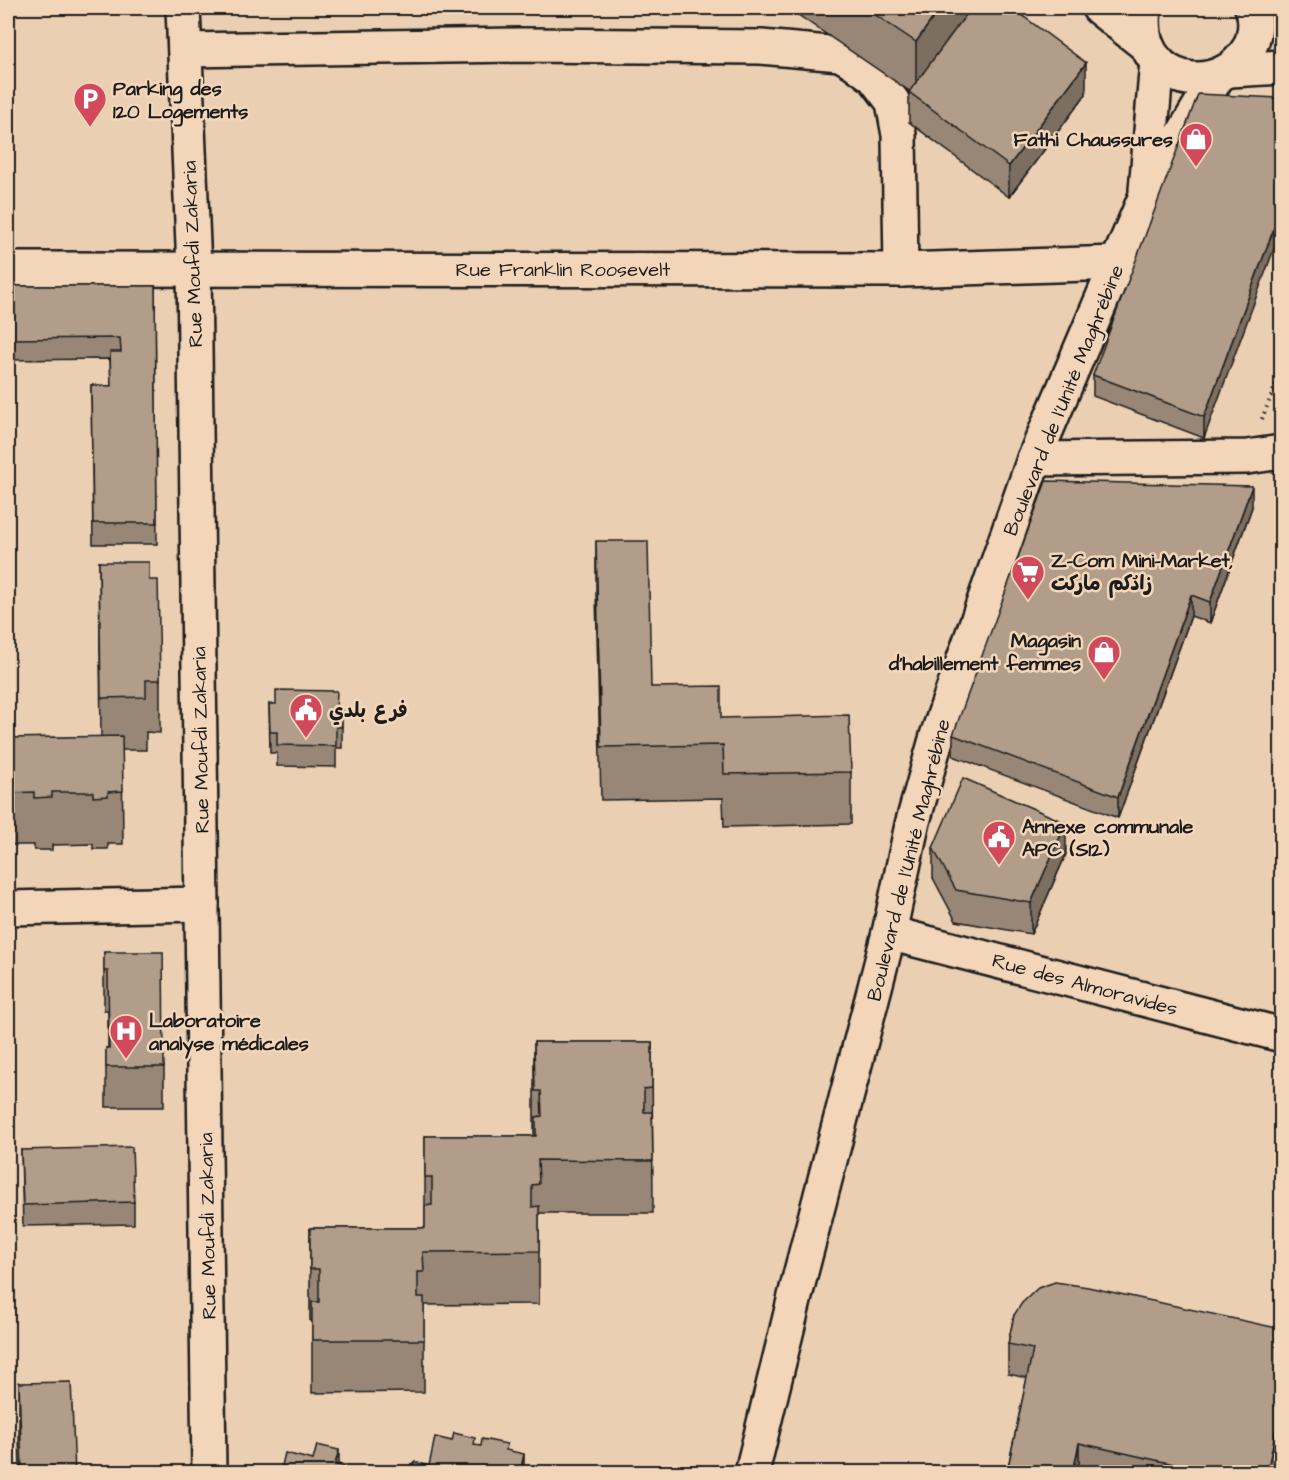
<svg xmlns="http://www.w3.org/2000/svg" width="1289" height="1480" font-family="'Architects Daughter','Playpen Sans Arabic',sans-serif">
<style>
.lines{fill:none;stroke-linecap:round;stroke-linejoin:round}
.street-casing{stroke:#1c1c1c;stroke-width:38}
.secondary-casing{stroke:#1c1c1c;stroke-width:38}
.path{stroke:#1c1c1c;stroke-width:4;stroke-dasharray:1.5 4.5;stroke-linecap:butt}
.street{stroke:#f3d6b9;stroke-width:33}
.secondary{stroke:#f3d6b9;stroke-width:33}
.wall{fill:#988776;stroke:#1c1c1c;stroke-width:1.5}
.shaded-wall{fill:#7c6e60;stroke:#1c1c1c;stroke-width:1.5}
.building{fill:#b19d89;stroke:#1c1c1c;stroke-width:1.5}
.labels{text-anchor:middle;stroke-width:5;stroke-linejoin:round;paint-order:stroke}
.poi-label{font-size:20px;font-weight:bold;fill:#1c1c1c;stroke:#f3d6b9;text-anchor:start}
.street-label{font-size:20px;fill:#1c1c1c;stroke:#f3d6b9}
</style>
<rect width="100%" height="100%" fill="#eacfb3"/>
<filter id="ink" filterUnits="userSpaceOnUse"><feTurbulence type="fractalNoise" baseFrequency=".0167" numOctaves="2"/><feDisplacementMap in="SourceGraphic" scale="12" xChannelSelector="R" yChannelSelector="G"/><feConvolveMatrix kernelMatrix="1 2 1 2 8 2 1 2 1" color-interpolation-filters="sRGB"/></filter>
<g filter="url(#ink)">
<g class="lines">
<g class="street-casing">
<g id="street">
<polyline points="183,8 194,268 209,1472"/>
<polyline points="185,50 523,45 761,47 840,54 854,62 874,77 893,102 899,135 901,270"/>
<polyline points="8,269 901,270 1118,263"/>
<polyline points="1034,459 1247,457 1282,452"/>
<polyline points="8,908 202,904"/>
<polyline points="889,933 1282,1035"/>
</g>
</g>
<g class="secondary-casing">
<g id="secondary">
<polyline points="1099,8 1146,45"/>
<path d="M1145,8C1142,16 1143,26 1144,35C1155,88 1223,94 1249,48C1255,37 1257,20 1252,8"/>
<polyline points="1230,70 1282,67"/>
<polyline points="1146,190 1157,61"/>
<polyline points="752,1472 801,1272 889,933 912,825 937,736 1034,459 1145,198 1217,77"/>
</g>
</g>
<polyline class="path" points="1262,419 1282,369"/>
<use href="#street" class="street"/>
<use href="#secondary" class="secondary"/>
</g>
<g class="wall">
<polygon points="788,8 1012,8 1086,94 1009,197 909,122 909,91"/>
<polygon points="1281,98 1204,438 1093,396 1093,375"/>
<polygon points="8,286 155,286 157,544 93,544 91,385 111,386 110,359 8,360"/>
<polygon points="1252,507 1210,623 1191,616 1118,818 953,756 953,735"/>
<polygon points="596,541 651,687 721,718 851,772 851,824 724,827 723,798 601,800 596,594"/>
<polygon points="99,562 149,580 160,680 160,733 146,732 146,750 122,750 123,844 108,844 108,849 93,849 93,844 52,845 52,850 34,850 34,845 8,845 8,738 101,737"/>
<polygon points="269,704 342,710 342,748 336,748 336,767 277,766 277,753 270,753"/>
<polygon points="933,848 1066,854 1031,934 956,921 933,878"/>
<polygon points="104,952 164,1067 164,1107 106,1107 106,1048 108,1048 108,1010 104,1010"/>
<polygon points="534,1042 652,1042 653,1213 539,1213 539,1304 424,1305 424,1392 312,1393 312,1321 310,1321 310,1228 425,1228 425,1136 534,1136"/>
<polygon points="21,1150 134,1202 134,1224 23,1226"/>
<polygon points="1014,1315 1281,1435 1273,1473 1007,1472 1027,1378 1008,1374 1008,1344"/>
<polygon points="19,1383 75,1473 20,1473 19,1436"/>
</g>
<g class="shaded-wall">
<polygon points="940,8 973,8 916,95 916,42"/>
<polygon points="1086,63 1086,94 1009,197 1009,166"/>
<polygon points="1281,209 1281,230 1204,438 1204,417"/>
<polygon points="1252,486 1252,507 1210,623 1210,602"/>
<polygon points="1191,595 1191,616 1118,818 1118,797"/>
<polygon points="1066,823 1066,854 1031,934 1031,903"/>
<polygon points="1281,1404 1281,1435 1273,1473 1267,1473"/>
<polygon points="1079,1443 1079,1473 1073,1473"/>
<polygon points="339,1450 339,1473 335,1464"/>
<polygon points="524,1454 524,1473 520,1473"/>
</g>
<g class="building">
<polygon points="865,8 940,8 916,42"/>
<polygon points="971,8 1012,8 1086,63 1009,166 909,92"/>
<polygon points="1198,94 1281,98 1281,209 1204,417 1093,375"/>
<polygon points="8,286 155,286 157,523 93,523 91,385 111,386 110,352 121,352 120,338 8,339"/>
<polygon points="1046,481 1252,486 1210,602 1191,595 1118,797 953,735"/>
<polygon points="596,541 648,541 651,687 721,686 721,718 849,715 851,772 724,774 723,745 601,747"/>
<polygon points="99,562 149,562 149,580 158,580 160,680 146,680 146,697 101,698"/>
<polygon points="276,690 337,691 336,710 342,710 342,727 336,727 336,746 277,745 277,732 270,732 269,704 276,704"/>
<polygon points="122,736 123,791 108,792 108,796 93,797 93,792 52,792 52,797 34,798 34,792 8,793 8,738"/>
<polygon points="963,778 1066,823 1031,903 956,890 933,848"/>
<polygon points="104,952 163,952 164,1067 106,1067 106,1048 109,1048 108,971 104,971"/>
<polygon points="534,1042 652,1042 652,1088 644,1089 644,1112 652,1112 653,1161 538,1160 539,1184 532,1185 532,1207 539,1206 539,1251 423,1252 424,1272 418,1272 418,1297 424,1297 424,1340 312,1340 312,1302 319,1302 319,1269 310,1269 310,1228 425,1228 425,1206 432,1205 432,1177 425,1177 425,1136 536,1136 536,1117 542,1116 541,1091 535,1091"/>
<polygon points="132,1147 134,1202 23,1205 21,1150"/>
<polygon points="1055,1282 1088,1287 1281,1329 1281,1404 1267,1473 1214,1473 1079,1443 1073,1473 1007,1472 1033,1349 1008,1344 1014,1315 1022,1303 1038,1288"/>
<polygon points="71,1382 75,1473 22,1473 19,1383"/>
<polygon points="454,1433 475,1438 474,1445 481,1446 482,1439 507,1444 506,1450 524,1454 520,1473 412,1473 414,1462 429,1466 435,1437 452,1441"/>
<polygon points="317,1445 339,1450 335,1464 345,1467 344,1473 273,1473 274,1468 281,1470 285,1453 313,1460"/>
<polygon points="601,1470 612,1473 600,1473"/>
</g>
</g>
<defs>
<g id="parking-pin" transform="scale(1.725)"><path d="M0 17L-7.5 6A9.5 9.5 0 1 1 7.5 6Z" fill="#d1495b" stroke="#f3d6b9"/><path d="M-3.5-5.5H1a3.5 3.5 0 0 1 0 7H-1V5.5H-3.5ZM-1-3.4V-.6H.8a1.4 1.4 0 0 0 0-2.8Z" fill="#fff"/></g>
<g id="shop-pin" transform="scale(1.725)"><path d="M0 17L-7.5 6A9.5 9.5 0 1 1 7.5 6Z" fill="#d1495b" stroke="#f3d6b9"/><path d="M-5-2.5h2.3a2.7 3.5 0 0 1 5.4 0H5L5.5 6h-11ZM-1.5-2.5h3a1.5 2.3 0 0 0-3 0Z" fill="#fff"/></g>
<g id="supermarket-pin" transform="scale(1.725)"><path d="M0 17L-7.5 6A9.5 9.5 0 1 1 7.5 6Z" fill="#d1495b" stroke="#f3d6b9"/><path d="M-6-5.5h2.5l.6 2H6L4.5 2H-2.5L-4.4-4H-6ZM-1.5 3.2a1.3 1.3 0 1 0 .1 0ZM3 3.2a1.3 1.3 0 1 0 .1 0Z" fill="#fff"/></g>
<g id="civic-pin" transform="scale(1.725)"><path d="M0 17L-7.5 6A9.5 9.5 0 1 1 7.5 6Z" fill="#d1495b" stroke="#f3d6b9"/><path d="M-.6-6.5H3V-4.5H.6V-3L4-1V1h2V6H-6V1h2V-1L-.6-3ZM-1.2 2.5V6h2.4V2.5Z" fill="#fff"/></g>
<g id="hospital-pin" transform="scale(1.725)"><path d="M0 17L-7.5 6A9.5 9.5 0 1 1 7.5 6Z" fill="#d1495b" stroke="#f3d6b9"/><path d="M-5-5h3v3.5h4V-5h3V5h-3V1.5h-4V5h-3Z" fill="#fff"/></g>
</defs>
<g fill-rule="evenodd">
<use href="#parking-pin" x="90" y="99"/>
<use href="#shop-pin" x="1196" y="139"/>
<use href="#supermarket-pin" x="1028" y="572"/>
<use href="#shop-pin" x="1104" y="652"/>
<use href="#civic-pin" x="306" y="710"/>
<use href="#civic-pin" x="999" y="837"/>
<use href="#hospital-pin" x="126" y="1031"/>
</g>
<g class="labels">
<g class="poi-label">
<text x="113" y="95">Parking des<tspan x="113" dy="23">120 Logements</tspan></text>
<text x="1173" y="146" text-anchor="end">Fathi Chaussures</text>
<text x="1051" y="567">Z-Com Mini-Market,<tspan x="1051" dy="23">زادُكم ماركت</tspan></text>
<text x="1081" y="647" text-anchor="end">Magasin<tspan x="1081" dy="23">d'habillement femmes</tspan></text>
<text x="329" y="717">فرع بلدي</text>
<text x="1022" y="833">Annexe communale<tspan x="1022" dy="23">APC (S12)</tspan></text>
<text x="149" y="1027">Laboratoire<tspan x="149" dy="23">analyse médicales</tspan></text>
</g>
<g class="street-label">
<text transform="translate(192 254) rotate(-92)" y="7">Rue Moufdi Zakaria</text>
<text x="563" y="276">Rue Franklin Roosevelt</text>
<text transform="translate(1063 400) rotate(-68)" y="7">Boulevard de l'Unité Maghrébine</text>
<text transform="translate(200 740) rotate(-91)" y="7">Rue Moufdi Zakaria</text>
<text transform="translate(908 860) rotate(-76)" y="7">Boulevard de l'Unité Maghrébine</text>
<text transform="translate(1085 984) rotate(15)" y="7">Rue des Almoravides</text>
<text transform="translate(207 1226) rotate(-91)" y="7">Rue Moufdi Zakaria</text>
</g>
</g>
<rect width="1289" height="1480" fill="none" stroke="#f3d6b9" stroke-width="30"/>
<rect x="15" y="15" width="1259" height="1450" fill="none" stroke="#1c1c1c" stroke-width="2" filter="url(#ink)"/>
</svg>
